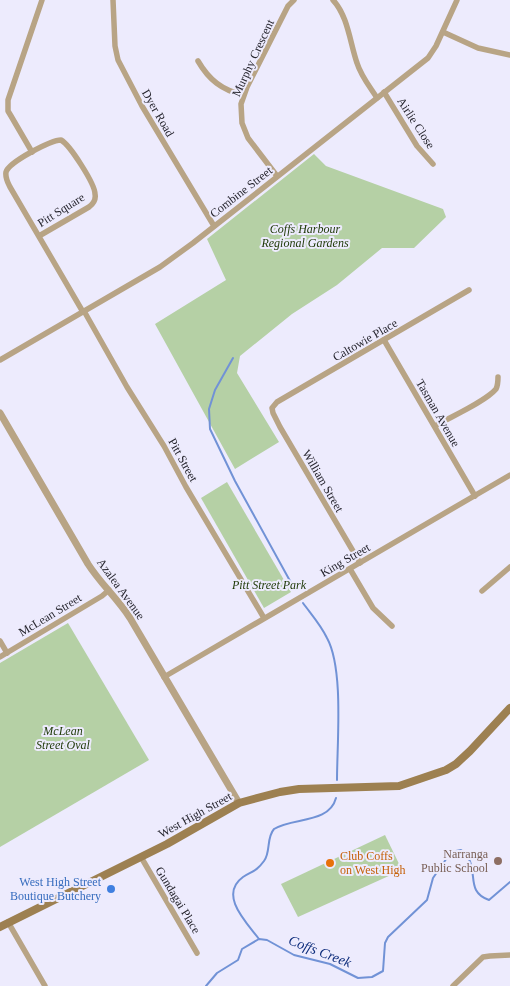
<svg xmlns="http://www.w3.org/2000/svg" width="510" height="986" font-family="Georgia,serif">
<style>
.green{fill:#b5d0a5}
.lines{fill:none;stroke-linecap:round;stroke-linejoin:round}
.stream{stroke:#7192d6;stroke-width:2}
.minor{stroke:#b8a485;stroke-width:5.5}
.tertiary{stroke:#b8a485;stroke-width:7}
.secondary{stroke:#9d8051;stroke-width:8}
.education-dot{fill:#8d6e63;stroke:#edebfd;stroke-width:2}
.food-dot{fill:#e8710a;stroke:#edebfd;stroke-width:2}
.shop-dot{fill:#3f7fe0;stroke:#edebfd;stroke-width:2}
.labels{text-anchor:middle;stroke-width:4;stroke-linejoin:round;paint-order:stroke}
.street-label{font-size:12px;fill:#27262f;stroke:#edebfd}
.park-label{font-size:12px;font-style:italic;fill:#1c3704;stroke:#edebfd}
.education-label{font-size:12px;fill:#785e54;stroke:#edebfd;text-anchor:end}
.food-label{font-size:12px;fill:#c56008;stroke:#edebfd;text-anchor:start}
.shop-label{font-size:12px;fill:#366cbe;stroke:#edebfd;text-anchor:end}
.water-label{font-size:14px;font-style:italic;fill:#0e2d7c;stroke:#edebfd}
</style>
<rect width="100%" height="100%" fill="#edebfd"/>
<g class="green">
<polygon points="314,154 326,166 443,209 446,217 414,248 382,248 337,285 292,314 240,356 237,373 279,442 235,469 155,324 226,280 207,239"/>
<polygon points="227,482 291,592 264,608 201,498"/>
<polygon points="68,623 149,760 0,847 0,663"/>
<polygon points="385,835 402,870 298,917 281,884"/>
</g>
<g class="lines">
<g class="stream">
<polyline points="233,358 215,390 209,409 210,429 235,481 295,590"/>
<path d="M303,603C311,614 321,625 327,638C344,669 337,743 337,780"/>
<path d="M259,939C247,923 218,895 243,877C252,871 256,872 264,861C271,852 266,838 274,829C293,817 329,824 336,798"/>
<path d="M206,986L217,973L238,960L242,949L259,939L267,940L294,955L330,964L358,978L372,977L383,971L385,943L388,937L427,900L433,878L451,852L461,850C464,852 468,856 469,859C477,876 467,892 489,900L510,882"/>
</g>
<g class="minor">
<polyline points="113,0 115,46 118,60 142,106 214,226"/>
<path d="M333,0C348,16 350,43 357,63C361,76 370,87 377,98"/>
<polyline points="443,32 478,48 510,55"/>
<path d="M198,61C209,80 222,90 243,95"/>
<polyline points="384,92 417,146 433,164"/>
<polyline points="32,152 11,116 8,111 8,100 42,0"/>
<polyline points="277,176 248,138 242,123 241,104 247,87 288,6 294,0"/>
<path d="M39,236L89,207C93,204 96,199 95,194C95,184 70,145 61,140C51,140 9,162 6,172C5,178 8,183 10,187L83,312"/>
<polyline points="84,311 127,387 164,446 186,487 264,618"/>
<polyline points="384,340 475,496"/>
<polyline points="0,360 160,267 193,243 428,58 436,46 457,0"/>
<path d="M435,426C450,417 485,402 496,389C498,385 498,381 498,377"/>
<polyline points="360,563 280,427 273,413 272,408 277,402 469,290"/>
<polyline points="350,569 373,608 392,626"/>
<polyline points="482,591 510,567"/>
<polyline points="0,641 7,653"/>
<polyline points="0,657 102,596 109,590"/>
<polyline points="164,677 510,475"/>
<polyline points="141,857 197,953"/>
<polyline points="8,922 45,986"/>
<polyline points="453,986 483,957 490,956 510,955"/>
</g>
<path class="tertiary" d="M0,413L88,564C100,583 117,598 130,618L239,803"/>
<polyline class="secondary" points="0,927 167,844 239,803 280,792 299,789 399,786 446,770 456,764 470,751 510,708"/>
</g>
<circle class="education-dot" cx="498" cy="861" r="5"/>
<circle class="food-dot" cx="330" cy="863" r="5"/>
<circle class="shop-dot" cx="111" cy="889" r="5"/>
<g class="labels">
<g class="street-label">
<text transform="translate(253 58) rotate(-65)" y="4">Murphy Crescent</text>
<text transform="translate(158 113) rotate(60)" y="4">Dyer Road</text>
<text transform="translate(416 123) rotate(57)" y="4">Airlie Close</text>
<text transform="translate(241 192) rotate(-38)" y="4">Combine Street</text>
<text transform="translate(61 210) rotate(-32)" y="4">Pitt Square</text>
<text transform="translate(365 340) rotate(-30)" y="4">Caltowie Place</text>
<text transform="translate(438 413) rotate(60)" y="4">Tasman Avenue</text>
<text transform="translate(183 460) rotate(61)" y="4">Pitt Street</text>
<text transform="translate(323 481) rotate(60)" y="4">William Street</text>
<text transform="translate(345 560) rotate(-30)" y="4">King Street</text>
<text transform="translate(121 589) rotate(54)" y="4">Azalea Avenue</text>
<text transform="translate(50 615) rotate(-31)" y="4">McLean Street</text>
<text transform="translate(195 815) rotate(-29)" y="4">West High Street</text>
<text transform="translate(178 900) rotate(59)" y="4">Gundagai Place</text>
</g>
<g class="park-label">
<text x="305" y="233">Coffs Harbour<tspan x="305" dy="14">Regional Gardens</tspan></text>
<text x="269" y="589">Pitt Street Park</text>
<text x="63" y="735">McLean<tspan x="63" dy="14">Street Oval</tspan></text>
</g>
<g class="education-label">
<text x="488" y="858">Narranga<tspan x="488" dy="14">Public School</tspan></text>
</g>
<g class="food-label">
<text x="340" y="860">Club Coffs<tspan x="340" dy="14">on West High</tspan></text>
</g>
<g class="shop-label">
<text x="101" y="886">West High Street<tspan x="101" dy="14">Boutique Butchery</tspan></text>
</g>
<g class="water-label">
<text transform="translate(320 951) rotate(21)" y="5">Coffs Creek</text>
</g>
</g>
</svg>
